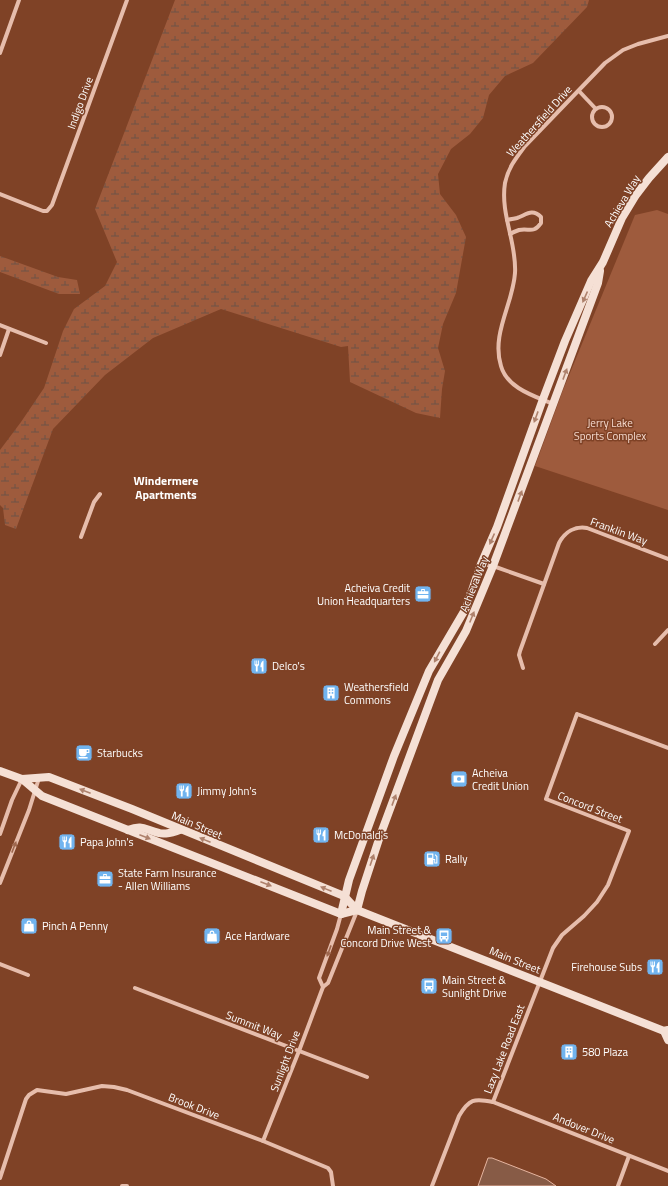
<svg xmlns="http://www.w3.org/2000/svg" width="668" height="1186" font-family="'Titillium Web',sans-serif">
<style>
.wetland{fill:url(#wetland-marsh)}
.park{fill:#9e5b3d}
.water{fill:#875b46;stroke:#e6b5a0}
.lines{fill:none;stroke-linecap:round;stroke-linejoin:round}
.street{stroke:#e6bdac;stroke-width:4}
.secondary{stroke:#f5e0d5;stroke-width:8}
.oneway{fill:#ae816c}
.oneway2{fill:#9e674e}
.labels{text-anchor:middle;stroke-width:3;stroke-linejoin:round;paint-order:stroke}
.street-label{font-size:11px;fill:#fff;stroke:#7f4226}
.park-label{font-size:11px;fill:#f5dacf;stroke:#7f4226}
.poi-label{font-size:11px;fill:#fff;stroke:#7f4226;text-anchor:start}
.neighbourhood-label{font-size:12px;font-weight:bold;fill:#fff;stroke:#7f4226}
</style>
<defs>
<pattern id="wetland-marsh" width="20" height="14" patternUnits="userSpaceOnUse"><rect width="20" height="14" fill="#9e5b3d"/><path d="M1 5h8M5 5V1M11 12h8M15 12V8" fill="none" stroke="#6d5246"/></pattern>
</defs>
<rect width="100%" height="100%" fill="#7f4226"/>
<g class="wetland">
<polygon points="175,0 589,0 587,7 533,63 505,76 489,95 483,118 470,134 451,149 438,174 440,194 456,215 466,237 456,293 443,324 438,348 445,371 442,389 440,418 416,413 350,382 348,346 341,347 221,309 153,338 105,375 53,429 16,529 5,525 3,508 0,505 0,450 21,422 44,388 63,331 74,309 105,286 117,262 95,209"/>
<polygon points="0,256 58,277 77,280 80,294 59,294 0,272"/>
</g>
<polygon class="park" points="657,210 668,214 668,510 535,466 563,390 635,215"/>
<polygon class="water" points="488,1158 492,1158 546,1179 556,1186 478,1186"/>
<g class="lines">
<g class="street">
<polyline points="0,53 19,0"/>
<polyline points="579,91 595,108"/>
<circle cx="602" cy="117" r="10"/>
<polyline points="0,194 43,211 47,211 52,205 127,0"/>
<path d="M507,220C510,219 513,219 517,218C526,215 532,208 541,217V223C533,234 530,228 519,230C516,231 513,232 510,234"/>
<polyline points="0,325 46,343"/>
<polyline points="0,355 9,329"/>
<path d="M553,404C534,396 507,388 501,366C491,334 513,304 515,273C517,243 500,214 505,183C508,168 516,158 525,146L605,63L623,50L638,44L668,36"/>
<polyline points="81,537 94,502 100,494"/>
<polyline points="481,564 493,566 544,584"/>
<polyline points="655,644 668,630"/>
<path d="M523,668L519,655L520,651L559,543C565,532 575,526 587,528L668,559"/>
<polyline points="0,834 12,800 22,779"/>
<polyline points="0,883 29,810 39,778"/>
<polyline points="0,964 28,975"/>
<polyline points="323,987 319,978 337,929 341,914"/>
<polyline points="135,988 367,1077"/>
<polyline points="493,1102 553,948 562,935 584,916 597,902 608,885 629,831 546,799 577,714 668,748"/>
<polyline points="263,1141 299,1051 323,987 328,983 357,911"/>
<polyline points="0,1178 26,1099 29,1095 37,1090 66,1094 102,1086 114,1087 127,1090 263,1141 328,1168 331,1172 333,1186"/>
<polyline points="122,1186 127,1186"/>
<path d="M432,1186L459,1116C469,1099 474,1098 493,1102L668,1171"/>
<polyline points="618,1186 629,1156"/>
</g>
<g class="secondary">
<polyline points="0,771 22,779 42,796 341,914 357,910"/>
<polyline points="22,779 49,777 132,809 344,896 357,910 664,1031 668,1030"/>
<path d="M128,830C143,824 145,830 159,833C166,835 173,832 180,830"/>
<polyline points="357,910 362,891 380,836 438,680 466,631 493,566 598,283 600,271"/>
<polyline points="341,914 349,880 394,756 429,671 466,608 481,564 497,527 543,399 565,341 591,281 603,262 622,218 636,195 649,178 668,157"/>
<polyline points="664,1031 668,1040"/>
</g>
</g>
<defs><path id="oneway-solid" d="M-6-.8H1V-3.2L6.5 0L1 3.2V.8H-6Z"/></defs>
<g class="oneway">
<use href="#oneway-solid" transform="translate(585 297) rotate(114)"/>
<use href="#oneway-solid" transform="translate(565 374) rotate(-70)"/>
<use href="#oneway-solid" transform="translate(536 417) rotate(110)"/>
<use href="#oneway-solid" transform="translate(520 496) rotate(-70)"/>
<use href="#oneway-solid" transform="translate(492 539) rotate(114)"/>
<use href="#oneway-solid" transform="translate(472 617) rotate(-68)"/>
<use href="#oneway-solid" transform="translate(437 657) rotate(118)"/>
<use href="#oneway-solid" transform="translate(85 791) rotate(-159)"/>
<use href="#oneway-solid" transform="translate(394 800) rotate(-70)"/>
<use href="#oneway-solid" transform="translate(145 837) rotate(21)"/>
<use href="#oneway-solid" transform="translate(205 840) rotate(-158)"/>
<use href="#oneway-solid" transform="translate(372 860) rotate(-71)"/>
<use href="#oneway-solid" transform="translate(266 884) rotate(21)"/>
<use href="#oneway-solid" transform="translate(326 889) rotate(-158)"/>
</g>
<g class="oneway2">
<use href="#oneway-solid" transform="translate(14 847) rotate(-69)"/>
<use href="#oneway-solid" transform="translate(329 951) rotate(110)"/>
</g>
<defs>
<g id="office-square" transform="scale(0.9)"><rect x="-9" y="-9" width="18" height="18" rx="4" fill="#71b4ef" stroke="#7f4226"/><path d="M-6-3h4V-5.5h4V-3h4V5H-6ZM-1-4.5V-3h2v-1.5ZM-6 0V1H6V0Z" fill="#fff"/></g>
<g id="restaurant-square" transform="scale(0.9)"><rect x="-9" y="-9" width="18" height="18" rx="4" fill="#71b4ef" stroke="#7f4226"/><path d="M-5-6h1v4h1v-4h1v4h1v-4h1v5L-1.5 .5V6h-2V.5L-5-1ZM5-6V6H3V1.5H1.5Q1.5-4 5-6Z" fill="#fff"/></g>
<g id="building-square" transform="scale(0.9)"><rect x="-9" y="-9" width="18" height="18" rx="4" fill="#71b4ef" stroke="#7f4226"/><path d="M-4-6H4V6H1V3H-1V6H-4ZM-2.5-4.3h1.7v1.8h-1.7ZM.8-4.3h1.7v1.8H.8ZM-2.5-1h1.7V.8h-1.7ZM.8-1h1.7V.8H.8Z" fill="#fff"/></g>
<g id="cafe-square" transform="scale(0.9)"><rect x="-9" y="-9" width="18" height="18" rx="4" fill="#71b4ef" stroke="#7f4226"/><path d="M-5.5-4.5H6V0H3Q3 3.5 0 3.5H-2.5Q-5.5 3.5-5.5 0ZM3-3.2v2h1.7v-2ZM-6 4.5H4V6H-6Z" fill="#fff"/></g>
<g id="bank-square" transform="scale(0.9)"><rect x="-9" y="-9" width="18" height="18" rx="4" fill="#71b4ef" stroke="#7f4226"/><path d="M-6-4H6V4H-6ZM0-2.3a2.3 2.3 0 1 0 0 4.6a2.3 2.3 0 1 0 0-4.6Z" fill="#fff"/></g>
<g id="fuel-square" transform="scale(0.9)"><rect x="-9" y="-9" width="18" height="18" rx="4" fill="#71b4ef" stroke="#7f4226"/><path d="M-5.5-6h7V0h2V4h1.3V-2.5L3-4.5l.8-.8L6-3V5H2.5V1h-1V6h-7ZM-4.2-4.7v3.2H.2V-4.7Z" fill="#fff"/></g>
<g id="shop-square" transform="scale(0.9)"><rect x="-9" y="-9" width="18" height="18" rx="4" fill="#71b4ef" stroke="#7f4226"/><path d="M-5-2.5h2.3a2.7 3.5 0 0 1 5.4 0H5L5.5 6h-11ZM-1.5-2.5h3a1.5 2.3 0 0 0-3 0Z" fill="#fff"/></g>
<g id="bus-square" transform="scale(0.9)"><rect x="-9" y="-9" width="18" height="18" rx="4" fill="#71b4ef" stroke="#7f4226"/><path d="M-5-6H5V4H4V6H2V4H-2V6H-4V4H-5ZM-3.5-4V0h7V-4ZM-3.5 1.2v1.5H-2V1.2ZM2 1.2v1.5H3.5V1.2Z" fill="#fff"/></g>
</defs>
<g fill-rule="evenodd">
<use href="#office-square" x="423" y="594"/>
<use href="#restaurant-square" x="259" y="666"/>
<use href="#building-square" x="331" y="693"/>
<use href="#cafe-square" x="84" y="753"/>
<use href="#bank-square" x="459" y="779"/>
<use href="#restaurant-square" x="184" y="791"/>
<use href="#restaurant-square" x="321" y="835"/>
<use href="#restaurant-square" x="67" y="842"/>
<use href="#fuel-square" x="432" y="859"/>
<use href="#office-square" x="105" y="879"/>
<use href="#shop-square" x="29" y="926"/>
<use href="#shop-square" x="212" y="936"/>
<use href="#bus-square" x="444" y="936"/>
<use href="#restaurant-square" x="655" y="967"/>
<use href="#bus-square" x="429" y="986"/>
<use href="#building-square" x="569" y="1052"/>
</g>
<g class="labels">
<g class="street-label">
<text transform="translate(80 103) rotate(-70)" y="4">Indigo Drive</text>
<text transform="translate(539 121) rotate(-48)" y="4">Weathersfield Drive</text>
<text transform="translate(622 201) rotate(-59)" y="4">Achieva Way</text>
<text transform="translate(619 531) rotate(20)" y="4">Franklin Way</text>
<text transform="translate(474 584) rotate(-68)" y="4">Achieva Way</text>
<text transform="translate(590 807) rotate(21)" y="4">Concord Street</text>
<text transform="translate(197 825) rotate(23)" y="4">Main Street</text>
<text transform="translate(515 960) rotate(22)" y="4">Main Street</text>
<text transform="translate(254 1025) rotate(21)" y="4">Summit Way</text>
<text transform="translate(504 1049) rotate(-69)" y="4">Lazy Lake Road East</text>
<text transform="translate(285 1061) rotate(-69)" y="4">Sunlight Drive</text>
<text transform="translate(194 1106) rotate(21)" y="4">Brook Drive</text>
<text transform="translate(584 1128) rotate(22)" y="4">Andover Drive</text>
</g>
<g class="park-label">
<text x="610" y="427">Jerry Lake<tspan x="610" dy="13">Sports Complex</tspan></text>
</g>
<g class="poi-label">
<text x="410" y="592" text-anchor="end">Acheiva Credit<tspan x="410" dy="13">Union Headquarters</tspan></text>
<text x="272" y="670">Delco's</text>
<text x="344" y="691">Weathersfield<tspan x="344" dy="13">Commons</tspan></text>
<text x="97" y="757">Starbucks</text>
<text x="472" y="777">Acheiva<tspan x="472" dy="13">Credit Union</tspan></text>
<text x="197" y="795">Jimmy John's</text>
<text x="334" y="839">McDonald's</text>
<text x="80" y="846">Papa John's</text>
<text x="445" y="863">Rally</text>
<text x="118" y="877">State Farm Insurance<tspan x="118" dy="13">- Allen Williams</tspan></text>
<text x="42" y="930">Pinch A Penny</text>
<text x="431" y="934" text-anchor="end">Main Street &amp;<tspan x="431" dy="13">Concord Drive West</tspan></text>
<text x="225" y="940">Ace Hardware</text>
<text x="642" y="971" text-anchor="end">Firehouse Subs</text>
<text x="442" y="984">Main Street &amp;<tspan x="442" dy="13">Sunlight Drive</tspan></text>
<text x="582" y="1056">580 Plaza</text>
</g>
<g class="neighbourhood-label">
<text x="166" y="485">Windermere<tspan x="166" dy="14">Apartments</tspan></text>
</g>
</g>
</svg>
